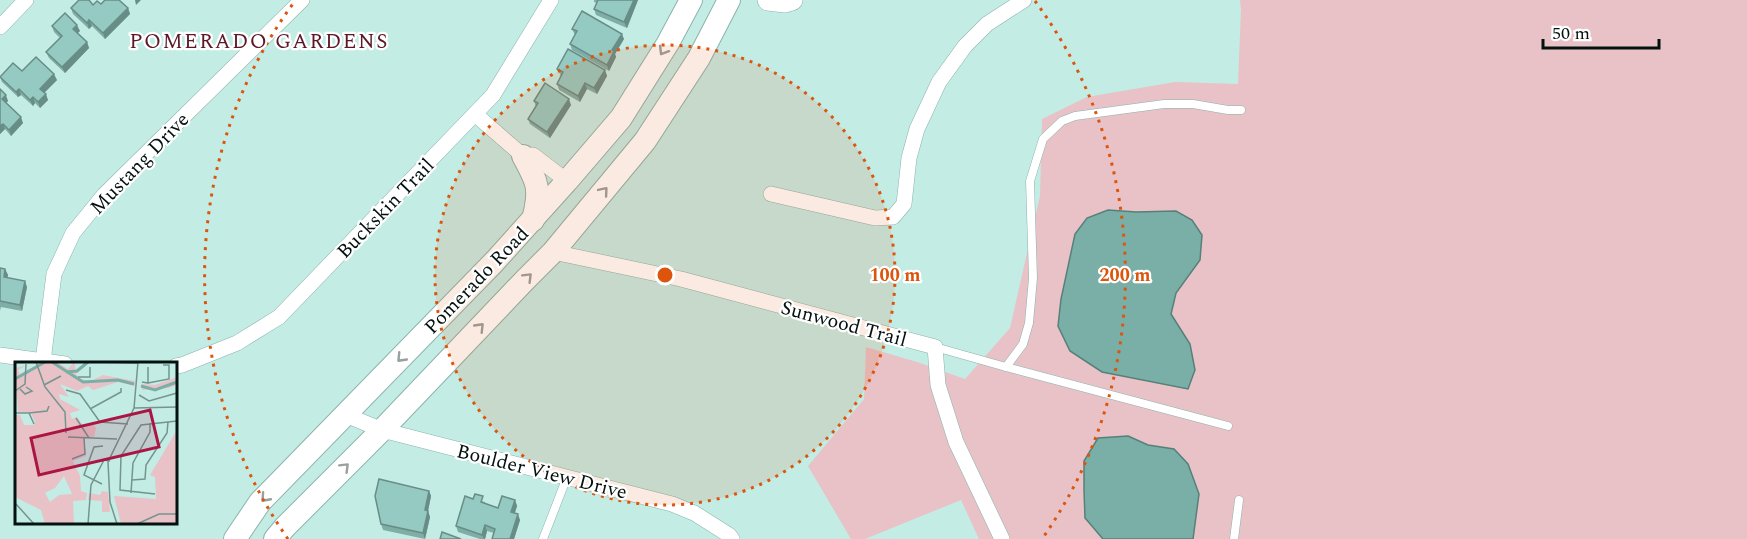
<svg xmlns="http://www.w3.org/2000/svg" width="1747" height="539" font-family="Spectral,serif">
<style>
.green{fill:#e8c2c6;fill-rule:evenodd}
.water{fill:#7aafa7;stroke:#568079;stroke-width:1.5}
.lines{fill:none;stroke-linecap:round;stroke-linejoin:round}
.lane-casing{stroke:#8bb3ac;stroke-width:9}
.street-casing{stroke:#8bb3ac;stroke-width:16}
.secondary-casing{stroke:#8bb3ac;stroke-width:22}
.primary-casing{stroke:#8bb3ac;stroke-width:24}
.lane{stroke:#fff;stroke-width:8}
.street{stroke:#fff;stroke-width:15}
.secondary{stroke:#fff;stroke-width:21}
.primary{stroke:#fff;stroke-width:22}
.wall{fill:#7faea6}
.shaded-wall{fill:#688d87}
.building{fill:#94cac1;stroke:#688d87;stroke-width:1.5}
.oneway{stroke:#9aa09f}
.ring{fill:none;stroke:#dd550c;stroke-width:3;stroke-dasharray:3 6}
.labels{text-anchor:middle;stroke-width:4.5;stroke-linejoin:round;paint-order:stroke}
.street-label{font-size:20px;fill:#03110f;stroke:#fff}
.neighbourhood-label{font-size:21px;letter-spacing:1.5px;fill:#5d1828;stroke:#fff}
.inset-river{fill:none;stroke:#7aafa7;stroke-width:3}
.inset-road{fill:none;stroke:#76948f;stroke-width:1.5}
.view{fill:#aa1544;fill-opacity:0.15;stroke:#aa1544;stroke-width:3}
.inset-edge{fill:none;stroke:#03110f;stroke-width:3}
.centre{fill:#dd550c;stroke:#fff;stroke-width:3}
.ring-label{font-size:18px;text-anchor:middle;font-weight:bold;fill:#dd550c;stroke:#fff;stroke-width:4.5;stroke-linejoin:round;paint-order:stroke}
</style>
<rect width="100%" height="100%" fill="#c3ece5"/>
<path class="green" d="M1240,0H1747V539H1193L1195,528L1174,449L1148,445L1128,436L1085,517L1103,539H979L961,500L865,539H851L808,466L864,399L866,347L917,362L965,379L1010,328L1040,196L1042,119L1087,97L1175,82L1238,84L1241,9ZM1108,210L1136,212L1176,211L1200,260L1176,293L1171,314L1190,345L1058,326L1061,299L1075,234Z"/>
<g class="water">
<polygon points="1108,210 1136,212 1176,211 1192,220 1202,235 1200,260 1176,293 1171,314 1190,344 1195,370 1188,389 1102,372 1070,351 1058,326 1061,299 1075,234 1087,218"/>
<polygon points="1128,436 1148,445 1174,449 1188,464 1199,494 1193,539 1103,539 1085,518 1084,490 1084,461 1098,438"/>
</g>
<g class="lines">
<g class="lane-casing">
<g id="lane">
<polyline points="935,347 1006,367 1228,426"/>
<polyline points="1006,367 1023,344 1029,323 1033,278 1030,181 1043,139 1062,121 1075,116 1164,104 1193,104 1228,110 1241,110"/>
<polyline points="543,539 567,477"/>
<polyline points="1234,539 1239,500"/>
</g>
</g>
<g class="street-casing">
<g id="street">
<polyline points="0,27 26,0"/>
<polyline points="475,114 523,156 533,155 567,181"/>
<polyline points="771,194 875,218 893,217 904,204 909,158 917,129 939,82 965,46 987,24 1024,0"/>
<polyline points="553,252 681,279 935,347 938,385 956,442 1002,539"/>
<polyline points="0,355 65,364"/>
<polyline points="43,361 54,274 73,233 104,195 302,0"/>
<polyline points="176,366 182,365 237,343 279,317 493,95 551,0"/>
<polyline points="346,415 382,430 672,504 694,513 729,535 732,539"/>
</g>
</g>
<g class="secondary-casing">
<polyline id="secondary" points="768,0 785,2 792,0"/>
</g>
<g class="primary-casing">
<g id="primary">
<path d="M523,156C538,183 541,189 533,220"/>
<polyline points="235,539 260,502 495,261 567,181 621,118 668,43 691,0"/>
<polyline points="275,539 285,527 382,430 525,280 553,252 645,141 699,58 729,0"/>
</g>
</g>
<use href="#lane" class="lane"/>
<use href="#street" class="street"/>
<use href="#secondary" class="secondary"/>
<use href="#primary" class="primary"/>
</g>
<g class="wall">
<polygon points="594,0 638,0 627,28 596,15 594,9 597,3 594,2"/>
<polygon points="101,4 128,8 130,14 105,39 92,26 89,29 73,14 71,8"/>
<polygon points="52,26 80,31 77,33 87,42 89,48 65,73 49,58 46,52 60,38 54,32"/>
<polygon points="572,29 624,39 615,54 616,57 609,71 572,50 570,44 575,35"/>
<polygon points="557,69 605,70 607,76 597,94 587,89 580,102 559,90 557,84 561,76 560,74"/>
<polygon points="22,71 57,80 44,93 48,100 40,108 35,103 33,106 21,95 18,97 2,82 0,77"/>
<polygon points="0,89 8,101 6,103 23,123 11,136 5,129 0,134"/>
<polygon points="534,101 571,105 550,138 530,124 528,119 536,107"/>
<polygon points="0,268 5,269 8,275 7,278 27,287 22,311 1,307 0,311"/>
<polygon points="429,491 431,496 428,511 430,517 425,539 383,530 381,524"/>
<polygon points="473,499 485,502 485,503 498,508 515,500 517,506 515,513 520,520 514,539 492,539 494,533 487,531 485,539 480,539 458,532 456,526"/>
</g>
<g class="shaded-wall">
<polygon points="135,0 141,0 136,5"/>
<polygon points="634,0 638,0 627,28 624,22"/>
<polygon points="128,8 130,14 105,39 103,33"/>
<polygon points="89,20 92,26 89,29 87,23"/>
<polygon points="77,25 80,31 76,35 73,29"/>
<polygon points="622,34 624,39 615,54 616,57 609,71 607,65 612,50"/>
<polygon points="87,42 89,48 65,73 62,67"/>
<polygon points="605,70 607,76 597,94 594,88"/>
<polygon points="54,74 57,80 42,95 40,89"/>
<polygon points="585,83 587,89 580,102 578,96"/>
<polygon points="19,89 21,95 18,97 16,92"/>
<polygon points="46,94 48,100 40,108 38,102"/>
<polygon points="6,95 8,101 4,105 2,99"/>
<polygon points="33,97 35,103 33,106 30,100"/>
<polygon points="569,99 571,105 550,138 547,132"/>
<polygon points="21,117 23,123 11,136 9,130"/>
<polygon points="3,124 5,129 0,134 0,126"/>
<polygon points="5,269 8,275 6,283 4,277"/>
<polygon points="25,281 27,287 22,311 20,305"/>
<polygon points="429,491 431,496 428,511 430,517 425,539 423,533 425,510"/>
<polygon points="515,500 517,506 513,518 511,512"/>
<polygon points="518,514 520,520 514,539 510,539"/>
<polygon points="485,525 487,531 485,539 484,539 482,535"/>
</g>
<g class="building">
<polygon points="79,0 89,0 93,5 97,1 101,4 105,0 119,0 128,8 103,33 89,20 87,23 71,8"/>
<polygon points="598,0 634,0 624,22 594,9"/>
<polygon points="582,11 622,34 612,50 614,51 607,65 570,44 577,31 572,29"/>
<polygon points="65,13 77,25 73,29 87,42 62,67 46,52 62,36 52,26"/>
<polygon points="568,49 605,70 594,88 585,83 578,96 557,84 563,72 557,69"/>
<polygon points="36,57 54,74 40,89 46,94 38,102 33,97 30,100 19,89 16,92 0,77 13,63 22,71"/>
<polygon points="545,83 569,99 547,132 528,119 538,103 534,101"/>
<polygon points="0,89 6,95 2,99 21,117 9,130 3,124 0,126"/>
<polygon points="0,268 5,269 4,277 25,281 20,305 0,301"/>
<polygon points="379,479 429,491 425,510 428,511 423,533 381,524 375,496"/>
<polygon points="475,494 483,496 481,502 498,508 502,496 515,500 511,512 518,514 510,539 492,539 495,529 485,525 482,535 456,526 465,496 473,499"/>
<polygon points="442,532 461,539 440,539"/>
</g>
<defs><path id="oneway-chevron" d="M-2-3.5L2.5 0L-2 3.5" fill="none" stroke-width="1.6" stroke-linecap="round" stroke-linejoin="round" transform="scale(1.5)"/></defs>
<g class="oneway">
<use href="#oneway-chevron" transform="translate(663 51) rotate(122)"/>
<use href="#oneway-chevron" transform="translate(604 191) rotate(-50)"/>
<use href="#oneway-chevron" transform="translate(528 277) rotate(-45)"/>
<use href="#oneway-chevron" transform="translate(480 327) rotate(-46)"/>
<use href="#oneway-chevron" transform="translate(401 358) rotate(134)"/>
<use href="#oneway-chevron" transform="translate(345 467) rotate(-45)"/>
<use href="#oneway-chevron" transform="translate(265 498) rotate(132)"/>
</g>
<circle cx="665" cy="275" r="230" fill="#dd550c" fill-opacity=".12"/>
<g class="ring">
<circle cx="665" cy="275" r="230"/>
<path d="M288 539A460 460 0 0 1 295 1M1035 1A460 460 0 0 1 1042 539"/>
</g>
<g class="labels">
<g class="street-label">
<text transform="translate(139 163) rotate(-46)" y="7">Mustang Drive</text>
<text transform="translate(385 208) rotate(-46)" y="7">Buckskin Trail</text>
<text transform="translate(476 280) rotate(-46)" y="7">Pomerado Road</text>
<text transform="translate(844 323) rotate(15)" y="7">Sunwood Trail</text>
<text transform="translate(542 471) rotate(14)" y="7">Boulder View Drive</text>
</g>
<g class="neighbourhood-label">
<text x="259" y="48">POMERADO GARDENS</text>
</g>
</g>
<g transform="translate(15 362)">
<rect width="162" height="162" fill="#c3ece5"/>
<path d="M27,0H42L53,7L59,0L61,9L75,0L61,12L64,17L76,19L88,13L120,19V24L103,20L78,28L73,24L62,29L45,22L54,35L44,32L45,37L65,48L55,51L57,57L62,55L70,66L77,61L81,66L79,75H72L69,79L71,94L58,99L65,114L66,129L72,131L71,138L58,139L59,162H30L26,148L0,135V53H5L9,63H19L20,60L16,51L3,50L0,6L10,4L3,8L5,12ZM49,114L57,132L44,133L35,140L30,131L40,126ZM162,15V23L154,26L127,28V22L140,23ZM162,68V162H106L99,134L141,137L140,115L135,113ZM87,129L93,130L95,150H87V139L73,138L74,131L85,133Z" fill="#e8c2c6" fill-rule="evenodd"/>
<path class="inset-river" d="M37,0L68,20L103,18L119,22M51,10L62,9L73,0M0,17L30,0M126,24L140,28L162,20"/>
<path class="inset-road" d="M21,0L30,25L50,50L51,71M82,0L123,1M63,15H75V5M127,20L133,21V5M133,21L154,17V3H148M29,23L46,14M5,27L10,32L17,29L11,25M51,28L65,32L85,60L113,62M0,29L10,22L11,2M124,33L134,39L162,31M119,46L162,45M75,47L106,30V26M0,51H14L19,62M14,51L32,49L34,44M61,56L74,76M53,75L102,77M57,97L70,92L69,76M117,118L130,117L131,103L152,71L153,60M87,122L69,113L79,85L88,84M116,131L118,101L135,70V61M140,132L105,128L106,94L126,63L162,59M1,142L19,162M73,162L76,123L89,98L95,99M102,162L95,140L93,100L119,46L123,0M122,162L144,152H162"/>
<path class="view" d="M135,48L144,85L24,113L16,76Z"/>
<rect width="162" height="162" class="inset-edge"/>
</g>
<circle cx="665" cy="275" r="9" class="centre"/>
<g class="ring-label">
<text x="895" y="281">100 m</text>
<text x="1125" y="281">200 m</text>
</g>
<path d="M1543 39v9h116v-9" fill="none" stroke="#03110f" stroke-width="3"/>
<text x="1552" y="39" font-size="18" fill="#03110f" stroke="#ffffff" stroke-width="4.5" paint-order="stroke">50 m</text>
</svg>
